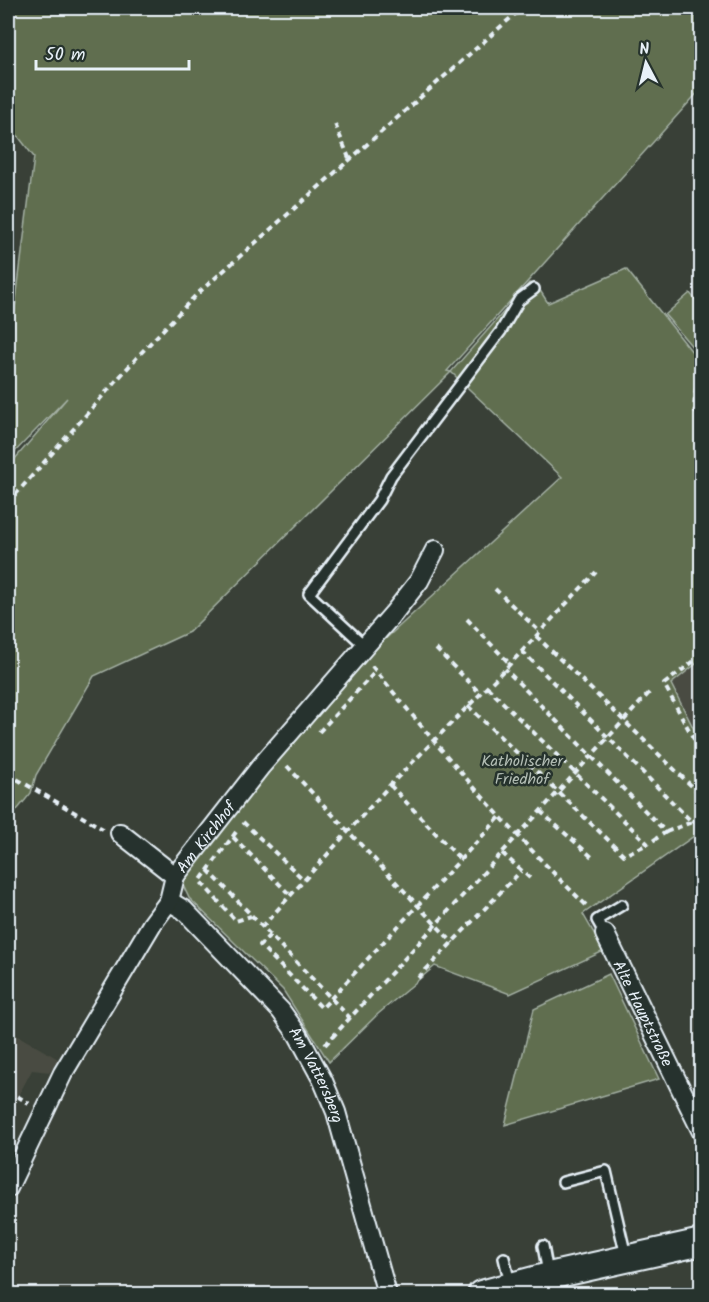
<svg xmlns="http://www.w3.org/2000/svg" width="709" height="1302" font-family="Kalam,sans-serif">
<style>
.built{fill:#494c42}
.green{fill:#606e4f;stroke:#a4b0a4;stroke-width:1.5}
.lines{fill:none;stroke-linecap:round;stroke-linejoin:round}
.service-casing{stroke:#e8f1f8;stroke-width:14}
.minor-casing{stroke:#e8f1f8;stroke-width:22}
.secondary-casing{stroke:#e8f1f8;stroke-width:30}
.path{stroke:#e8f1f8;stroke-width:4;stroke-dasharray:6 4.5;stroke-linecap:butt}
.service{stroke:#26332d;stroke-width:9}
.minor{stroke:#26332d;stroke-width:18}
.secondary{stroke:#26332d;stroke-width:26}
.labels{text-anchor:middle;stroke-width:5;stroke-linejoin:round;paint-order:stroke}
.park-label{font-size:16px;fill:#b2bdb4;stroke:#26332d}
.street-label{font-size:16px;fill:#e8f1f8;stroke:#26332d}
</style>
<rect width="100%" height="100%" fill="#394037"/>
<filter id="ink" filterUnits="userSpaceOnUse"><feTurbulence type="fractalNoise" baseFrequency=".0167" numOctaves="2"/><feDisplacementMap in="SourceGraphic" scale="12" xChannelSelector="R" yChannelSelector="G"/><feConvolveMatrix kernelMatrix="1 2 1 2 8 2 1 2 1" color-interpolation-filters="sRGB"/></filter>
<g filter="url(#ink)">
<g class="built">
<polygon points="701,660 701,743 670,684"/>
<polygon points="8,1030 58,1059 50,1072 32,1070 8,1115"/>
</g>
<g class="green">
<polygon points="8,8 701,8 701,89 447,371 451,372 529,283 536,284 548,303 626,269 701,363 701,660 671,684 701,743 701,831 583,914 604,951 510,994 435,966 378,1014 329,1062 283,990 189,898 181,881 275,758 368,655 562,477 451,372 189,632 94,676 36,775 31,793 8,821 8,467 67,398 8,459 8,364 34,157 8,123"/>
<polygon points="690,293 701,307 701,357 665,315"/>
<polygon points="609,974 659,1079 505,1125 534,1009"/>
</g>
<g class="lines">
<g class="service-casing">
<g id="service">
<polyline points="365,646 309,594 379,500 391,476 501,331 519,300 534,289"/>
<polyline points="605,934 597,920 622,905"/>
<polyline points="563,1182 606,1171 626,1256"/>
<polyline points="543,1246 548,1273"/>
<polyline points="504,1258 510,1283"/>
</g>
</g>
<g class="minor-casing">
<g id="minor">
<polyline points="120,833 175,876"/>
<path id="s1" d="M169,901L184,910L281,1011L298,1035L323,1081L336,1112L387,1294"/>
<path id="s2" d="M605,934L702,1132"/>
<path id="s3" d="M8,1188L63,1073L152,924L169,901L175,876L261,766L393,614L419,581L435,550"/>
</g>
</g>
<g class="secondary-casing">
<polyline id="secondary" points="481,1294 549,1276 702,1242"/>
</g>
<g class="path">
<polyline points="335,124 349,158"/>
<polyline points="700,253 702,255"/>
<polyline points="697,414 694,408 697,379 702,375"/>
<polyline points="8,503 139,355 196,295 522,8"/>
<polyline points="495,589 540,632"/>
<polyline points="467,619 510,664"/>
<polyline points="536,636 702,796"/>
<polyline points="436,649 480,693"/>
<polyline points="522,651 692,822 702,814"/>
<polyline points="702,655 664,684 702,754"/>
<path d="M372,666C440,750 511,833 589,908"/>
<polyline points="487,687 648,844 666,832 505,669"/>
<polyline points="468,706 624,855 648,844"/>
<polyline points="319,732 376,671"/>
<polyline points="287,766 453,943"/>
<polyline points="8,774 103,829"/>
<polyline points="390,785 460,859"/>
<polyline points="540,811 593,858"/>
<polyline points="243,822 304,880"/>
<polyline points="236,832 200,881 236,921 251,916"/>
<polyline points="666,832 692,822"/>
<polyline points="233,837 290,895"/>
<polyline points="502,853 532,880"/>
<polyline points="208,870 350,1018"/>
<polyline points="262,927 390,785 510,664 596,572"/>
<polyline points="270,935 260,945 322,1008 501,816"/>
<polyline points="418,978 521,871"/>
<polyline points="325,1045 650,692"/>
<polyline points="8,1091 29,1103"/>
</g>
<use href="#service" class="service"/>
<use href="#minor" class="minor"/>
<use href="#secondary" class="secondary"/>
</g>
</g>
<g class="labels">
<g class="park-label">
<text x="522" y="766">Katholischer<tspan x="522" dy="18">Friedhof</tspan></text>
</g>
<g class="street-label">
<text dy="6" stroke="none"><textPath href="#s3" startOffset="405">Am Kirchhof</textPath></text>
<text dy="6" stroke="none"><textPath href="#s2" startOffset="88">Alte Hauptstraße</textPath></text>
<text dy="6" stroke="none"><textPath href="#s1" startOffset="231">Am Vattersberg</textPath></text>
</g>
</g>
<rect width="709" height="1302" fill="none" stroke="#26332d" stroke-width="30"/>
<rect x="15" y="15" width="679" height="1272" fill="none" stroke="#e8f1f8" stroke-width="2" filter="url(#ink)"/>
<g transform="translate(646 63) rotate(353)" stroke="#26332d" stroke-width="4.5" paint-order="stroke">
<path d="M0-4.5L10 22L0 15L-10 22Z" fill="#e8f1f8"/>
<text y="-9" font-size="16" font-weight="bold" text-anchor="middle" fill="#e8f1f8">N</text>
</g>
<path d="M36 60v9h153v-9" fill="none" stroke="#e8f1f8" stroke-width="3"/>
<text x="45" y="60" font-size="18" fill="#e8f1f8" stroke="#26332d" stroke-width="4.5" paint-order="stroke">50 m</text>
</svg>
